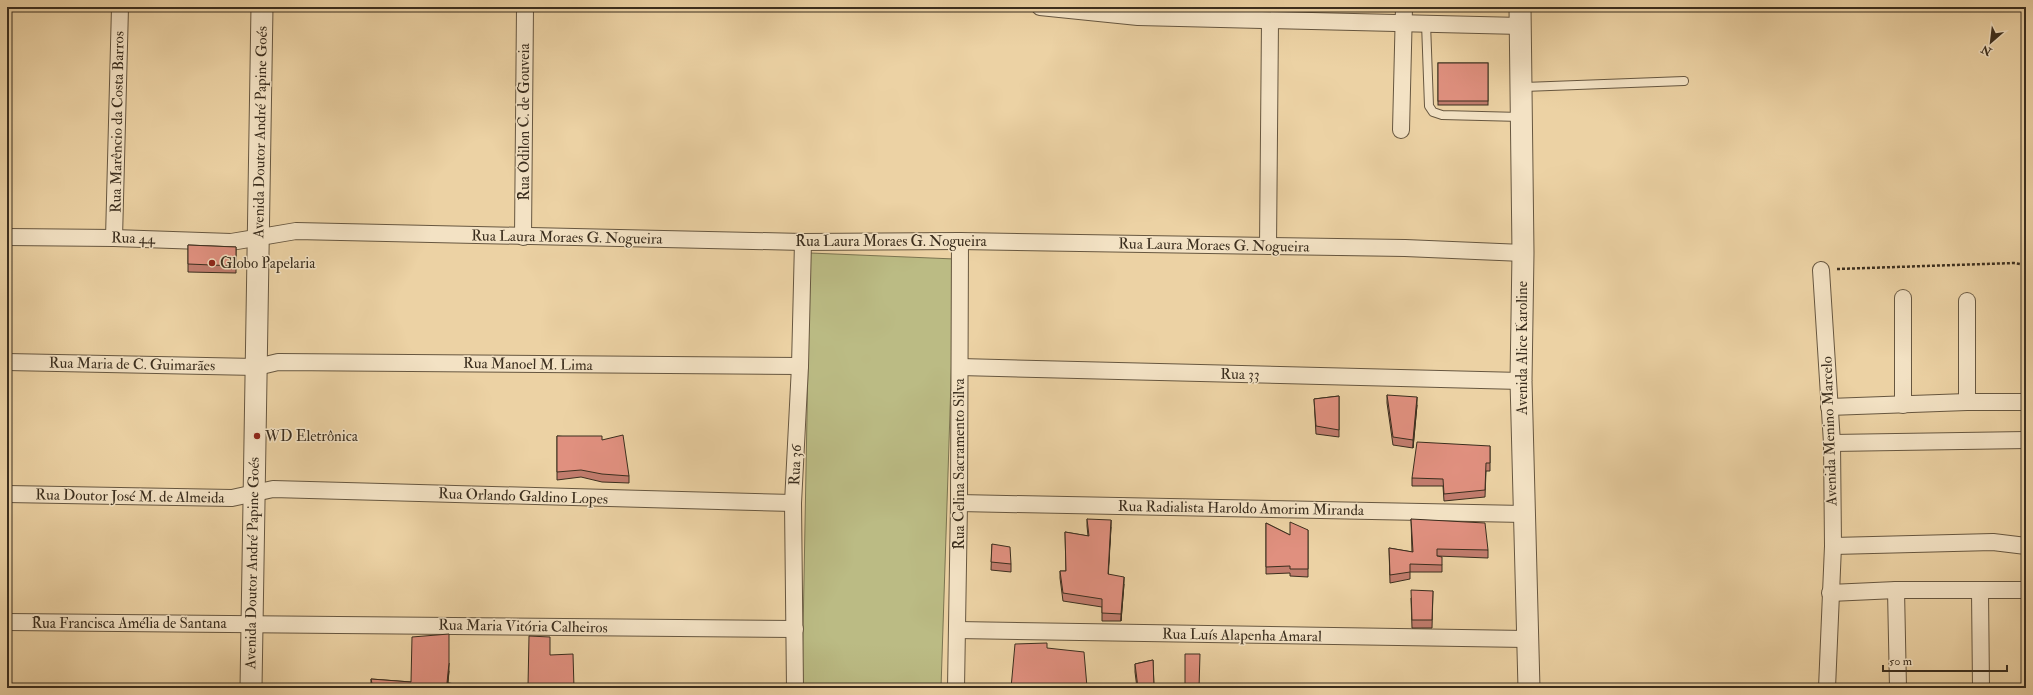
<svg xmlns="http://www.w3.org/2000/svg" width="2033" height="695" font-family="'IM FELL Double Pica',serif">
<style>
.green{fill:#bbbb84;stroke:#7b7451}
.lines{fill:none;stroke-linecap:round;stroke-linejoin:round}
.service-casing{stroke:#675740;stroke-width:10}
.minor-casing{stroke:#675740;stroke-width:18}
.tertiary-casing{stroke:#675740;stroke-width:23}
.path{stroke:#3b2e1e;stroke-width:2.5;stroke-dasharray:3 2;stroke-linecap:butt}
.service{stroke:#f3e2c4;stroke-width:8}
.minor{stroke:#f3e2c4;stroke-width:16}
.tertiary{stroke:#f3e2c4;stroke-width:21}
.wall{fill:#c17c6d;stroke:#3b2e1e}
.shaded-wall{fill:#9d6559;stroke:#3b2e1e}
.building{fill:#e0907f;stroke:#3b2e1e}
.poi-dot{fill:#8f2418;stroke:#f3e2c4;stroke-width:1.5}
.labels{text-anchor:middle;stroke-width:3;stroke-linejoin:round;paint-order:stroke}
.street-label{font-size:15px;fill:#3b2e1e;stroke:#f3e2c4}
.poi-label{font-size:15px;fill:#3b2e1e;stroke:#f3e2c4;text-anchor:start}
</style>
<rect width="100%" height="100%" fill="#ecd2a4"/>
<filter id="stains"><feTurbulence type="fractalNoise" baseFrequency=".005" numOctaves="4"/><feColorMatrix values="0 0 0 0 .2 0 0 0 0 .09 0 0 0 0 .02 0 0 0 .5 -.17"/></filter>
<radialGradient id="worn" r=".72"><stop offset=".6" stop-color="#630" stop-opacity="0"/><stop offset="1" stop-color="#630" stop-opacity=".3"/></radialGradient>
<polygon class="green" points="810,253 955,259 941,688 802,688"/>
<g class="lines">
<g class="service-casing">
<g id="service">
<polyline points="1426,23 1429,106 1433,112 1442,115 1521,117"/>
<polyline points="1522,87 1684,81"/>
</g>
</g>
<g class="minor-casing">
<g id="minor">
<polyline points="1040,7 1138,17 1521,26"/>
<polyline points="1401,130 1404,7"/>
<polyline points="7,237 114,238 231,242 296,231 803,242 960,241 1405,248 1523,253"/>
<polyline points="523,237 525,7"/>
<polyline points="114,238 120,7"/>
<polyline points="1268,246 1270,21"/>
<polyline points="1821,270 1832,443 1833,546 1827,688"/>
<polyline points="7,362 257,367 278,362 800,366"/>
<polyline points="960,367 1521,381"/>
<polyline points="1967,402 1967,301"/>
<polyline points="1903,405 1903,298"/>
<polyline points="1829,407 1967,402 2026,402"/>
<polyline points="1832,443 2026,440"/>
<polyline points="7,494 232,498 273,489 793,503"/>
<polyline points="959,503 1524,514"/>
<polyline points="1833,546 1993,542 2026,546"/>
<polyline points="1896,590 1898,688"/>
<polyline points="1980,591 1981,688"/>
<polyline points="1830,593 1896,590 2026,590"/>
<polyline points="7,622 795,629"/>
<polyline points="957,630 1526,639"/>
<polyline points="795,688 793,503 800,366 803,242"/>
<polyline points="956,688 959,503 960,241"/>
</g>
</g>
<g class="tertiary-casing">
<g id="tertiary">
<polyline points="1520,7 1523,253 1521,381 1529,688"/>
<polyline points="251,688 262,7"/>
</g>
</g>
<polyline class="path" points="1837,269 2014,263 2026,265"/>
<use href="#service" class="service"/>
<use href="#minor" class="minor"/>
<use href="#tertiary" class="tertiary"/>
</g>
<g class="wall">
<rect x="1438" y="63" width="50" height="42"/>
<polygon points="188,245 236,247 236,273 188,272"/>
<polygon points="1387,395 1417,405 1413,448 1393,445 1387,403"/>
<polygon points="1339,396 1339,437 1316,434 1314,399"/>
<polygon points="557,436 602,440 629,476 629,483 602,482 581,477 557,480"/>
<polygon points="1490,446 1490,471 1486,471 1485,497 1444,501 1443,486 1412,486 1412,478"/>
<polygon points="1087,519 1111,527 1108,574 1124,584 1121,621 1102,621 1102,607 1063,601 1060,578 1060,571 1066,571 1065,532 1088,536 1087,526"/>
<polygon points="1411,519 1488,550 1488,558 1437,556 1442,565 1442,572 1410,572 1410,579 1390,583 1389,548 1412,552"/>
<polygon points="1266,523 1290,535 1308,530 1308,577 1290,576 1290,573 1266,574"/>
<polygon points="992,544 1011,564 1011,572 991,570"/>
<polygon points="1433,591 1432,628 1412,628 1411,598"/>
<polygon points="550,655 574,688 371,688 371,679 411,682 449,671 448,683 471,686 496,687 528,686"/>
<polygon points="1153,660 1154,688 1137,688 1135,672 1135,664"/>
</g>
<g class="shaded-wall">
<polygon points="1417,397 1417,405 1413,448 1413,440"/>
<polygon points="1111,520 1111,527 1108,581 1108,574"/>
<polygon points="1124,577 1124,584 1121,621 1121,614"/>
<polygon points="449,663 449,671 447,688 447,683"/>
</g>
<g class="building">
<rect x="1438" y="63" width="50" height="38"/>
<polygon points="188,245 236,247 236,266 188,264"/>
<polygon points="1387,395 1417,397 1413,440 1393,437"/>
<polygon points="1339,396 1339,430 1316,426 1314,399"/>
<polygon points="623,435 629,476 602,474 581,470 557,472 557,436 602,436 602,440"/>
<polygon points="1417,442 1490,446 1490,463 1486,463 1485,490 1444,494 1443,479 1412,478"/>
<polygon points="1087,519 1111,520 1108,574 1124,577 1121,614 1102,613 1102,599 1063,593 1060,571 1066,571 1065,532 1089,536"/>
<polygon points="1411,519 1485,523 1488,550 1437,549 1437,556 1442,557 1442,565 1410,564 1410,572 1390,575 1389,548 1413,552"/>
<polygon points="1290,522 1308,530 1308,569 1290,569 1290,566 1266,567 1266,523 1290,535"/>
<polygon points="992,544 1010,547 1011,564 991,562"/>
<polygon points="1411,590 1433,591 1432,620 1412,620"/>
<polygon points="449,634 449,663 447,683 471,686 496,687 528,686 529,636 550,637 550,655 573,654 574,688 373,688 371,679 411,682 412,637"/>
<polygon points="1047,643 1047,648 1084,652 1087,687 1011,688 1015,644"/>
<polygon points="1185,654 1200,654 1199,688 1185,688"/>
<polygon points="1153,660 1154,687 1138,688 1135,664"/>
</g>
<g class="poi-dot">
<circle cx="212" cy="263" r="4"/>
<circle cx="257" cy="436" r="4"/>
</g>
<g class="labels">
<g class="street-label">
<text transform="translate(117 122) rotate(-89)" y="5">Rua Marêncio da Costa Barros</text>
<text transform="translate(524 122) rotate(-90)" y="5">Rua Odilon C. de Gouveia</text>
<text transform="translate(260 132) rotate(-89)" y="5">Avenida Doutor André Papine Goés</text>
<text transform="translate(567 237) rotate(1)" y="5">Rua Laura Moraes G. Nogueira</text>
<text transform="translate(133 238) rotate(2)" y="5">Rua 44</text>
<text x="891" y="246">Rua Laura Moraes G. Nogueira</text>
<text transform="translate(1214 245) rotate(1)" y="5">Rua Laura Moraes G. Nogueira</text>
<text transform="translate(1522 348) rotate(-90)" y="5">Avenida Alice Karoline</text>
<text transform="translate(132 364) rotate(1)" y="5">Rua Maria de C. Guimarães</text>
<text transform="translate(528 364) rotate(1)" y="5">Rua Manoel M. Lima</text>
<text transform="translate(1240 374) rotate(1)" y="5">Rua 33</text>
<text transform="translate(1829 431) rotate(-92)" y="5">Avenida Menino Marcelo</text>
<text transform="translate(959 464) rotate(-90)" y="5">Rua Celina Sacramento Silva</text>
<text transform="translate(795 465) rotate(-87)" y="5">Rua 36</text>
<text transform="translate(130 496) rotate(1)" y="5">Rua Doutor José M. de Almeida</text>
<text transform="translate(523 496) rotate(2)" y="5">Rua Orlando Galdino Lopes</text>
<text transform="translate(1241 508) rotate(1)" y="5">Rua Radialista Haroldo Amorim Miranda</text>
<text transform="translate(252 563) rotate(-89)" y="5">Avenida Doutor André Papine Goés</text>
<text x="129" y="628">Rua Francisca Amélia de Santana</text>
<text transform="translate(523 626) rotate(1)" y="5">Rua Maria Vitória Calheiros</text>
<text transform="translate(1242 635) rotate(1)" y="5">Rua Luís Alapenha Amaral</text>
</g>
<g class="poi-label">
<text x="220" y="268">Globo Papelaria</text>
<text x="265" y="441">WD Eletrônica</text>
</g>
</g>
<rect width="2033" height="695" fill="none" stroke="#ecd2a4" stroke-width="24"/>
<rect x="8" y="8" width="2017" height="679" fill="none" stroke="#3b2e1e" stroke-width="2"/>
<rect x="12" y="12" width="2009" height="671" fill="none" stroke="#3b2e1e"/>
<g transform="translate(1991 42) rotate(208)" stroke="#f3e2c4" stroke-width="3" paint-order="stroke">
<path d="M0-3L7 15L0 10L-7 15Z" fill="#3b2e1e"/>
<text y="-6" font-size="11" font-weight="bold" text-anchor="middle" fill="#3b2e1e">N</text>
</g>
<path d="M1883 665v6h124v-6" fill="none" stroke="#3b2e1e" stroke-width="2"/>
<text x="1889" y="665" font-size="12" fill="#3b2e1e" stroke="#f3e2c4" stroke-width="3" paint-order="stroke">50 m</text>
<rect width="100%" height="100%" filter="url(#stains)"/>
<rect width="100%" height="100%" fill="url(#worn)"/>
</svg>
